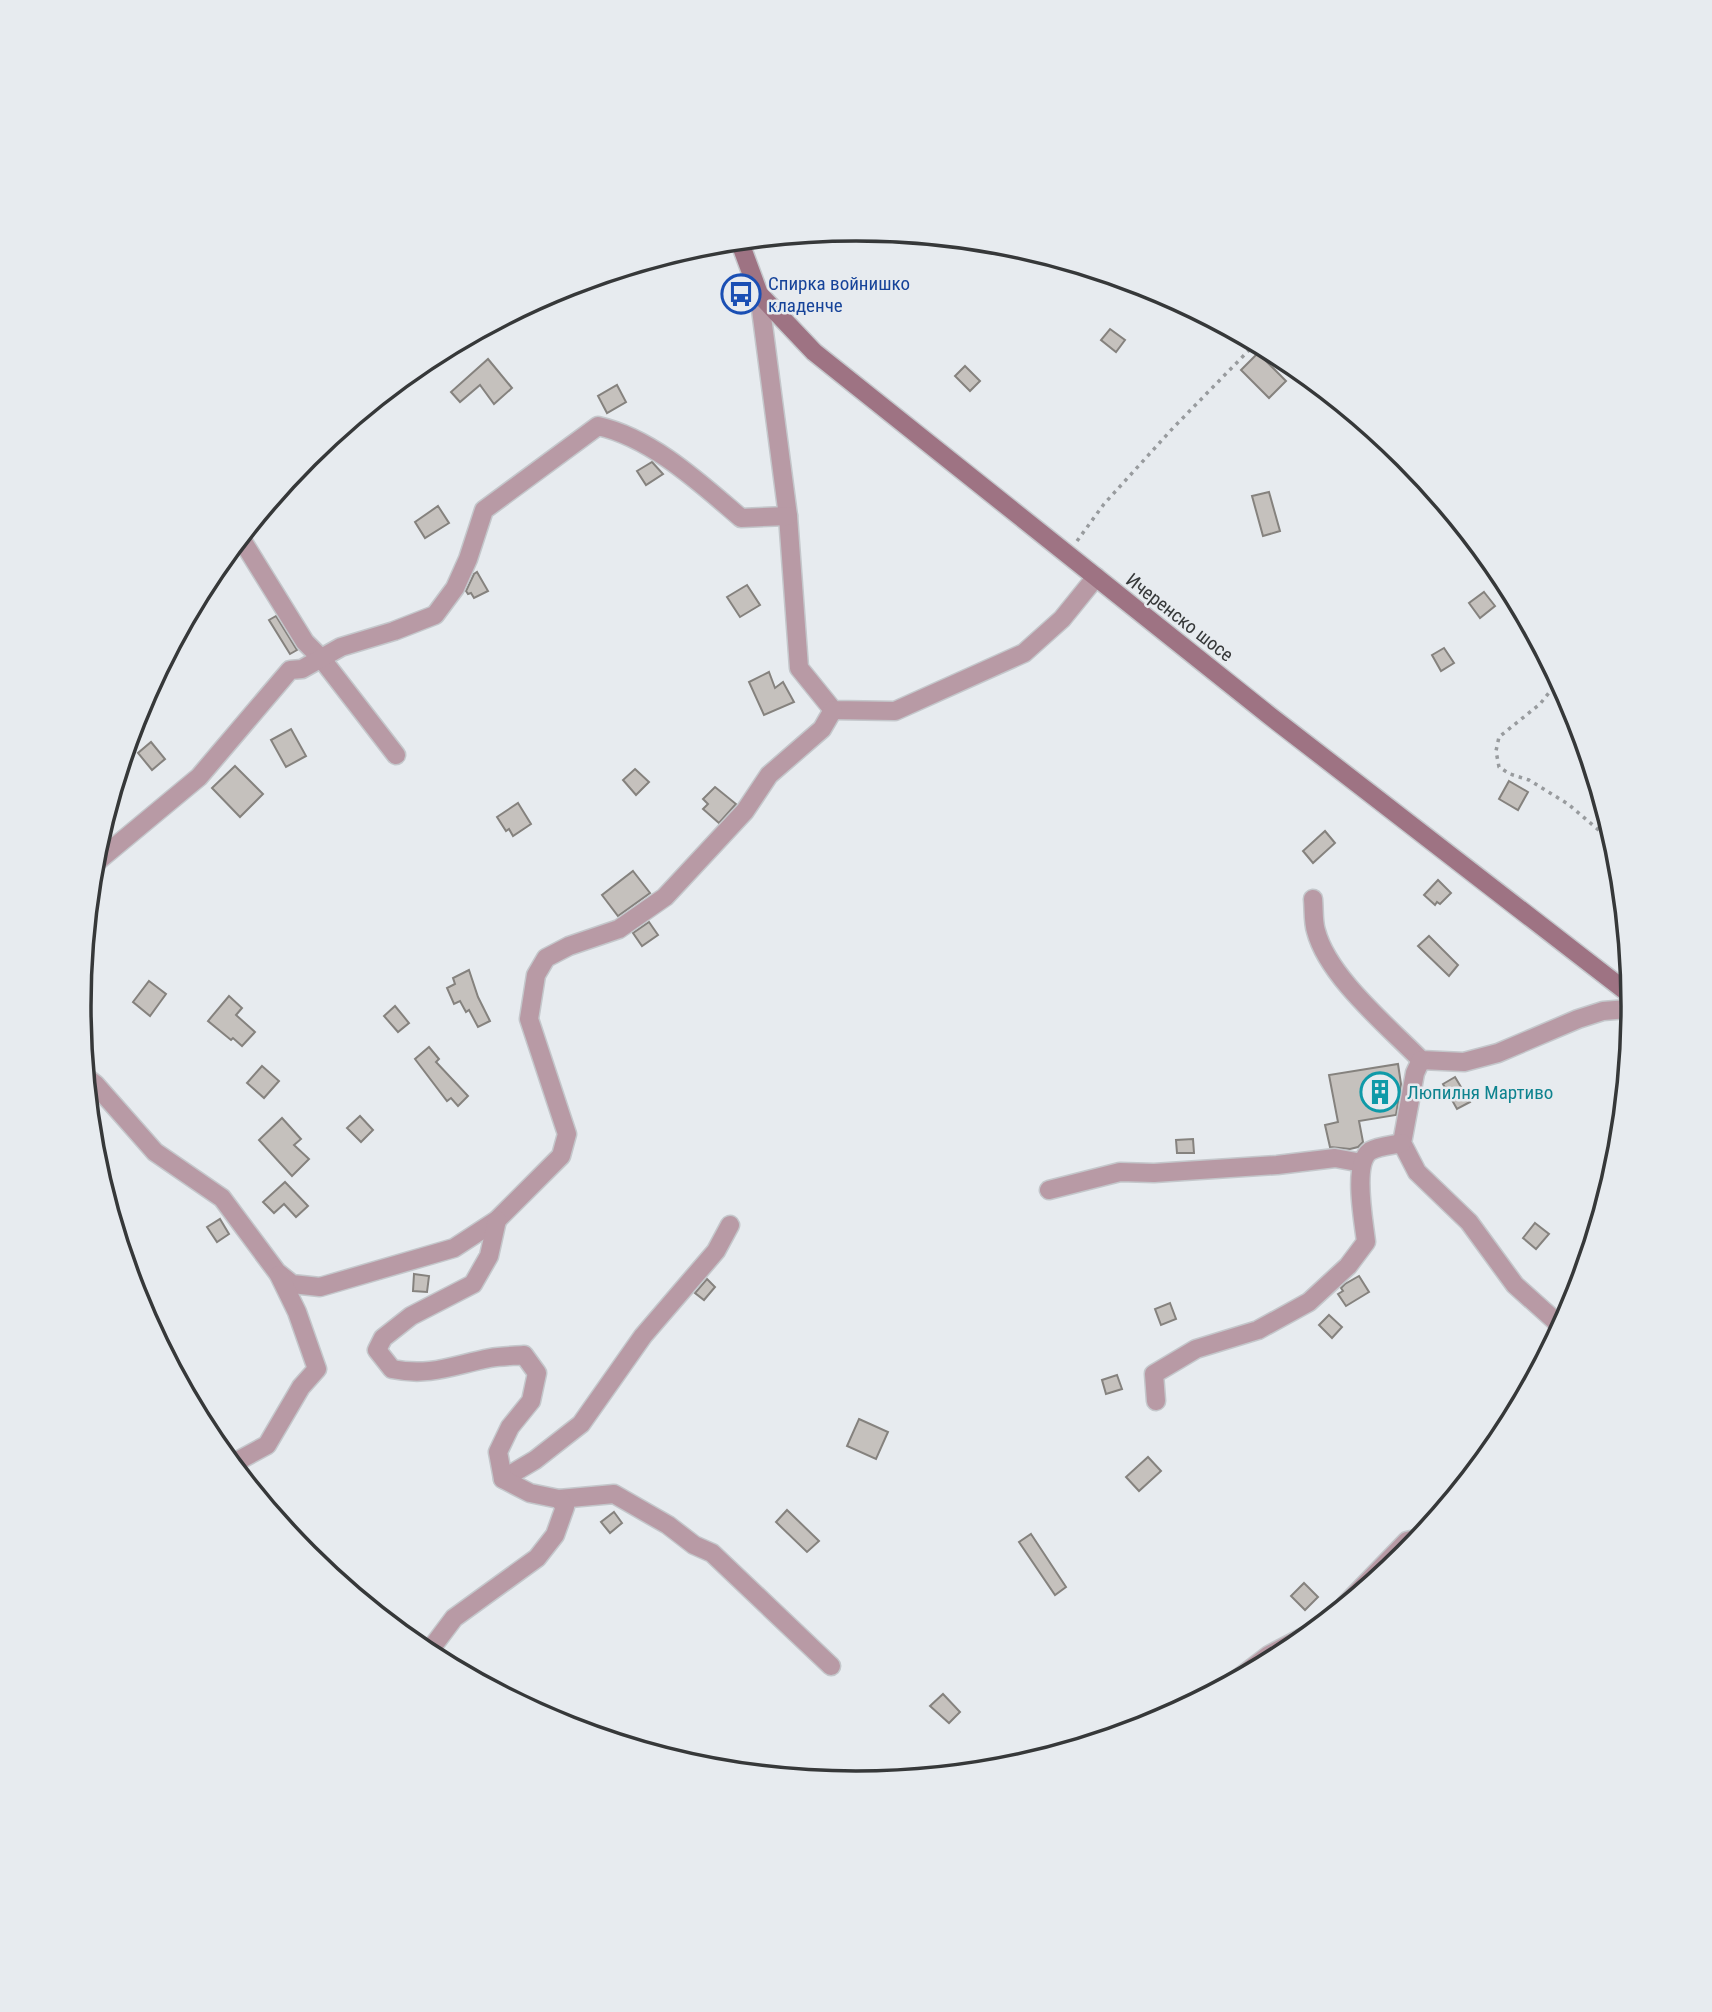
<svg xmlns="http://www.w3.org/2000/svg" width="1712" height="2012" font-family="'Roboto Condensed',sans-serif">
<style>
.building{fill:#c5c1bd;stroke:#85827e;stroke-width:2}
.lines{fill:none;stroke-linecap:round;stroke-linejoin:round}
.street-casing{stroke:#c4c7cb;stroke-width:21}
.secondary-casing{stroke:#c4c7cb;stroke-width:21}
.path{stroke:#989b9e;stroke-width:3.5;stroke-dasharray:3.5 5;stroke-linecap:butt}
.street{stroke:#b89aa5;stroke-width:18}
.secondary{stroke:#9e7383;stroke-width:18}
.labels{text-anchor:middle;stroke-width:5;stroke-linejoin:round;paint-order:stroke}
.transit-label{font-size:19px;fill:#164399;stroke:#e7ebef;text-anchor:start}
.street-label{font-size:19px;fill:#363839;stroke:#e7ebef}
.culture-label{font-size:19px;fill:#0d838f;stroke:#e7ebef;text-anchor:start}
.rim{fill:none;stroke:#363839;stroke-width:3.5}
</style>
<rect width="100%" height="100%" fill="#e7ebef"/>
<g class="building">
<polygon points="1110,329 1125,340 1116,352 1101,340"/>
<polygon points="1258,353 1286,381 1269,398 1241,370"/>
<polygon points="488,359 512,388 494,404 480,385 460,402 451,392"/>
<polygon points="965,366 980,381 970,391 955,376"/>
<polygon points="617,385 626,402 607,413 598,396"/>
<polygon points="652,462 663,474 646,485 637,471"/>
<polygon points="1269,492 1280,531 1263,536 1252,496"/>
<polygon points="438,506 449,523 425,538 415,522"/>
<polygon points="477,572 488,591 474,598 471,593 468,594 466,591 474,574"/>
<polygon points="747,585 760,605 740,617 727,597"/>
<polygon points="1484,592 1495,606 1480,618 1469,603"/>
<polygon points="276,616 297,650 290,654 269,620"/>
<polygon points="1444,648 1454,663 1441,671 1432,655"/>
<polygon points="769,672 775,688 783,682 794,702 764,715 749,682"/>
<polygon points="291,729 306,756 286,767 271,740"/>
<polygon points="151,742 165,759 152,770 138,753"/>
<polygon points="235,766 263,794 240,817 212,788"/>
<polygon points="635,769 649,782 636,795 623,780"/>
<polygon points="1509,781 1528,792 1518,810 1499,799"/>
<polygon points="715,787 736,804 719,823 703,809 708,804 703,799"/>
<polygon points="518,803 531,824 513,836 509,829 506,831 497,817"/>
<polygon points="1325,831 1335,843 1313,863 1303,851"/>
<polygon points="633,871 650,893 618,916 602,895"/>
<polygon points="1438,880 1451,893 1440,904 1437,902 1435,905 1424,895"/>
<polygon points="649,922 658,935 642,946 633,933"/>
<polygon points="1429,936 1458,965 1449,976 1418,946"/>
<polygon points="469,970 478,997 490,1021 478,1027 469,1010 466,1012 460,1001 454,1004 447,988 455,984 453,978"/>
<polygon points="149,981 166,994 150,1016 133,1002"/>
<polygon points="229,996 242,1008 236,1015 255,1032 242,1046 233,1038 231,1040 208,1021"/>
<polygon points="395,1006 409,1023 398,1032 384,1016"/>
<polygon points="429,1047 439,1059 436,1062 468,1096 458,1106 451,1098 447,1101 415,1059"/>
<polygon points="1398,1064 1401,1084 1396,1115 1359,1121 1363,1142 1358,1147 1350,1149 1330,1147 1325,1125 1338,1122 1329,1075"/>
<polygon points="262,1066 279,1081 264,1098 247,1083"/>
<polygon points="1455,1077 1470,1102 1457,1109 1443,1084"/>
<polygon points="360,1116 373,1130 361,1142 347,1128"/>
<polygon points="282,1118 301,1139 294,1145 309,1159 292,1176 259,1140"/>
<polygon points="1193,1139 1194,1153 1177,1153 1176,1140"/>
<polygon points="285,1182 308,1206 296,1217 284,1204 274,1213 263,1202"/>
<polygon points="220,1219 229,1234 217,1242 207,1227"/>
<polygon points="1535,1223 1549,1234 1536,1249 1523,1238"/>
<polygon points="414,1274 429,1276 427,1292 413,1291"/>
<polygon points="1359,1276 1369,1292 1346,1306 1338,1294 1343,1291 1341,1288 1345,1284"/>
<polygon points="707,1279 715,1287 704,1300 695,1293"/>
<polygon points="1170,1303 1176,1319 1161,1325 1155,1309"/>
<polygon points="1329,1315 1342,1327 1332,1338 1319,1325"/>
<polygon points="1117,1375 1122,1389 1106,1394 1102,1380"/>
<polygon points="859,1419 888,1432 876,1459 847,1446"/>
<polygon points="1148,1457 1161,1471 1139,1491 1126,1477"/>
<polygon points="787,1510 819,1541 807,1552 776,1522"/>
<polygon points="614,1512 622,1523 610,1533 601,1522"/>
<polygon points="1031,1534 1066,1587 1055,1595 1019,1542"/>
<polygon points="1304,1583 1318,1597 1305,1610 1291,1596"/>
<polygon points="943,1694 960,1712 949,1723 930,1706"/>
</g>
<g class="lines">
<g class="street-casing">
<g id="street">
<polyline points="759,294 788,516 799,668 833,710 895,711 1024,653 1062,619 1096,577"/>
<polyline points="240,537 305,642 321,658 396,755"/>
<path d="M93,865L199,777L290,670L302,669L341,647L394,631L435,615L455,588L468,559L484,510L598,426C652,438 700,483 741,518L788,516"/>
<path d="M1313,899C1314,909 1313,922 1316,931C1328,977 1388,1026 1421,1060L1464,1062L1498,1053L1578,1019L1603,1011L1628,1009L1633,1007"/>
<polyline points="1421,1060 1415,1073 1402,1143 1417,1172 1469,1222 1515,1285 1562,1327"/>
<polyline points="86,1077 95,1084 155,1152 222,1198 277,1272 292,1284 320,1287 454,1248 497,1220 561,1156 567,1134 529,1019 536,975 546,958 569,946 619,929 665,897 745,811 769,775 822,729 833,710"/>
<polyline points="1049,1190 1120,1172 1154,1173 1277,1165 1335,1158 1362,1163"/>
<path d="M1156,1401L1154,1374L1196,1349L1258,1330L1309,1302L1348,1266L1366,1242C1364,1222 1352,1164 1370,1151C1378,1146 1393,1145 1402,1143"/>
<polyline points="232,1464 267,1445 301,1387 317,1369 297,1312 279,1275"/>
<polyline points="503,1479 535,1460 581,1424 643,1336 716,1251 730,1225"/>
<polyline points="559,1499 614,1494 668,1525 694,1545 712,1553 831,1666"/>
<polyline points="1345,1605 1407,1541 1420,1538"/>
<path d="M427,1654L454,1618L537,1558L555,1535L565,1507L559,1499L530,1493L503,1479L498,1452L510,1427L531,1401L537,1373L524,1355C513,1356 501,1356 490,1358C454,1365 430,1377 392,1369L377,1350L383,1338L411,1316L473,1284L489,1256L497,1220"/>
<polyline points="1235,1681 1269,1655 1311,1633"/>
</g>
</g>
<g class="secondary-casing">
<polyline id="secondary" points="739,240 759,294 814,352 1270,716 1632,996"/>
</g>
<g class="path">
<polyline points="1077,541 1104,504 1173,428 1256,343"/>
<polyline points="1559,680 1540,704 1499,737 1496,751 1499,767 1510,774 1529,780 1568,804 1615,844"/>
</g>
<use href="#street" class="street"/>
<use href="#secondary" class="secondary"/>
</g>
<defs>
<g id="bus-ring" transform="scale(2.0125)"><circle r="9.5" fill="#e7ebef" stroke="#1a4fb4" stroke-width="1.5"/><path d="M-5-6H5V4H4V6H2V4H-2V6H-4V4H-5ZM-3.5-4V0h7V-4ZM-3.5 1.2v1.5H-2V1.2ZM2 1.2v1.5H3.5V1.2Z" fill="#1a4fb4"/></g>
<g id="building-ring" transform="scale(2.0125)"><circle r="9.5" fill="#e7ebef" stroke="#0f9aa8" stroke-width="1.5"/><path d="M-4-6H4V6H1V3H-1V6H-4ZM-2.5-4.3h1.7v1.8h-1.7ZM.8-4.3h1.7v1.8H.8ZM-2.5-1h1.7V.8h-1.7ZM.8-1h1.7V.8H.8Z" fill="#0f9aa8"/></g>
</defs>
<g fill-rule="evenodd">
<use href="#bus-ring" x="741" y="294"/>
<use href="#building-ring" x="1380" y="1092"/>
</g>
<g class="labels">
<g class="transit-label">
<text x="768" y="290">Спирка войнишко<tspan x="768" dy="22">кладенче</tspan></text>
</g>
<g class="street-label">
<text transform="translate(1180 617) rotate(38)" y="7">Ичеренско шосе</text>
</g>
<g class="culture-label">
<text x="1407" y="1099">Люпилня Мартиво</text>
</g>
</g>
<path d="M0 0H1712V2012H0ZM91 1006a765 765 0 1 1 1530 0a765 765 0 1 1-1530 0Z" fill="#e7ebef" fill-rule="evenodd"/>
<path class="rim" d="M91 1006a765 765 0 1 1 1530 0a765 765 0 1 1-1530 0Z"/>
</svg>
